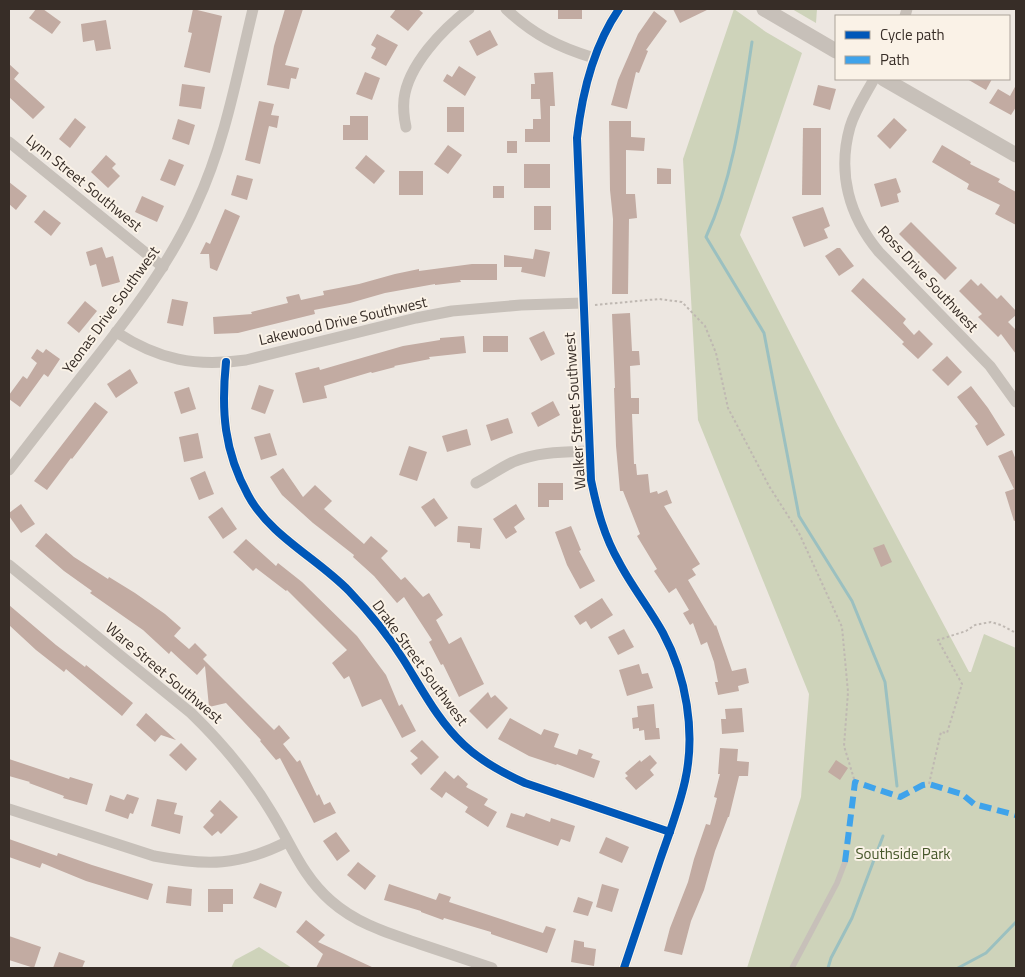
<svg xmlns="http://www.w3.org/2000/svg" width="1025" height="977" font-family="'Titillium Web',sans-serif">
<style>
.green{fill:#ced3ba}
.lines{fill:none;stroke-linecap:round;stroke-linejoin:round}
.stream{stroke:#9bc0c0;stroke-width:3}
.building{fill:#c2aba2}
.path{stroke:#bfb8b2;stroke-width:2;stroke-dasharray:2.5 2.5;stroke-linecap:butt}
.service{stroke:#c7c0b9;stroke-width:5.5}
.minor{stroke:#c7c0b9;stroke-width:11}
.tertiary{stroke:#c7c0b9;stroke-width:15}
.quiet{stroke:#3fa3eb;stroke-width:6;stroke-dasharray:12 6;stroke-linecap:butt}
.cycleway-casing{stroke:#faf2e7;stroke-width:11}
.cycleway{stroke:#0057b8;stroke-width:8}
.labels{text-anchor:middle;stroke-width:4;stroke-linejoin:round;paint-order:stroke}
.street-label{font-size:15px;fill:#372d27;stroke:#faf2e7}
.park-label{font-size:15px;fill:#46572a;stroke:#faf2e7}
</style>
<rect width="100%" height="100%" fill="#ede7e1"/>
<g class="green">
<polygon points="734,9 766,32 802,53 740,235 838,426 969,672 971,672 984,634 1016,648 1016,968 747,968 801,797 809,694 698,420 683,159"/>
<polygon points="792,9 817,9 816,23"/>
<polygon points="259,947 292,968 231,968 235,960"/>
</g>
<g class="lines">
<g class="stream">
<path d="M752,42C742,108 734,176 706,237L764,333L799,516L852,601L885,682L897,786"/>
<polyline points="828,968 831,958 852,918 883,836"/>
<polyline points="958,968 986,953 1016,922"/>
</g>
</g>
<g class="building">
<polygon points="36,9 43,9 61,22 52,34 29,18"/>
<polygon points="193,9 222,16 210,73 184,67 192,33 188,32"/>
<polygon points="285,9 303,9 285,65 299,68 296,79 291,78 289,89 267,85 274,46"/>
<polygon points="396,9 418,9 423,13 408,31 390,17"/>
<rect x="558" y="9" width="24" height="10"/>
<polygon points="673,9 709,9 680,23"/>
<polygon points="654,11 667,21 646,50 648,51 639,73 636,72 627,109 611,105 618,80 638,34"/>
<polygon points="106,20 111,49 96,51 94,40 83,42 81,24"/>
<polygon points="490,30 498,45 477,56 469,41"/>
<polygon points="377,34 398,45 386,66 371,58 376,48 371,45"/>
<polygon points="9,64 19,73 14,79 45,107 33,119 9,97"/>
<polygon points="459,66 476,77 465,96 443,81 447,74 452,77"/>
<polygon points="365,72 380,78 372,100 356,94"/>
<polygon points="553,72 555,106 550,106 550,142 525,142 525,129 533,129 533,119 541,119 540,99 531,99 531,84 535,84 534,73"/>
<polygon points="967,79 992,79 986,90"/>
<polygon points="182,84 205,87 201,109 179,106"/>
<polygon points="818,85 836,89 830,110 813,105"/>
<polygon points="1016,85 1016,107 1011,115 989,103 998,89 1010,96"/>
<polygon points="259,101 274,104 271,115 279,116 277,128 269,126 260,164 245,160"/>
<rect x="447" y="107" width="17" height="25"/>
<polygon points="350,116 368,116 368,140 343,140 343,125 350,125"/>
<polygon points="75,118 86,127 70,148 59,139"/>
<polygon points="894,118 907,130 890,149 877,136"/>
<polygon points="178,119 195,125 189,145 172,139"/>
<polygon points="609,121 631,121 631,137 645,138 644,151 626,150 626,194 635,194 637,218 629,219 628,294 612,294 613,219 610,190"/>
<polygon points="803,128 821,128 821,195 802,195"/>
<rect x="507" y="141" width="10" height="12"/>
<polygon points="448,145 462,155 448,174 434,164"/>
<polygon points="942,145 971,162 970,164 1000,179 998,182 1016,192 1016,225 995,214 1000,205 967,189 969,184 932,162"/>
<polygon points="106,155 116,164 112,168 120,176 108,188 91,172"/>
<polygon points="366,155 385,171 374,184 355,168"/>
<polygon points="169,159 184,165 175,186 160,180"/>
<rect x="524" y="164" width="26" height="24"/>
<polygon points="657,168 671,169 671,184 657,184"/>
<rect x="399" y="171" width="24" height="24"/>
<polygon points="237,175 253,179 247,200 231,195"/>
<polygon points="896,178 901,192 897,194 899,202 881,207 874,184"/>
<polygon points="9,182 27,196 16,210 9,204"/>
<rect x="493" y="186" width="11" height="12"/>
<polygon points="142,196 164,206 157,222 135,212"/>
<rect x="534" y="206" width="17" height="24"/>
<polygon points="823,207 830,226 824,229 828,238 804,247 792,217"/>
<polygon points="225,209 240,216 217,271 210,268 209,254 200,254 206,242 210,244"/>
<polygon points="44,210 61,223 51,236 34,222"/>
<polygon points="911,222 957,268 945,280 899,234"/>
<polygon points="102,247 106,258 113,256 120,282 102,287 96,264 90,266 86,252"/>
<polygon points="837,248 840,248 854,266 839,276 825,256"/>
<polygon points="535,249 550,252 545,277 521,272 522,267 504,267 504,255 533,259"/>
<polygon points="472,264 497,264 497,280 460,280 461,282 435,285 435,284 385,293 350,303 314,310 315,314 238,333 214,334 213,317 252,314 251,312 288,303 286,297 299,294 301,300 324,295 323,291 359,284 395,274 419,269 419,271"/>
<polygon points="863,278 906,319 903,323 914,335 919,330 933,344 918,359 902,344 904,342 851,291"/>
<polygon points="971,279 978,286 981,283 997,299 1001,295 1016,311 1016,315 1008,322 1016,330 1016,354 1001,334 998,337 978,317 982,314 959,291"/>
<polygon points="172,299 188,302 183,326 167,323"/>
<polygon points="85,301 97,311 79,333 67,323"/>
<polygon points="630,313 632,351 639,351 640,365 630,366 631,398 639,398 639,414 632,414 634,464 636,464 637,475 648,474 650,493 657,491 658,494 667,490 672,503 664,506 700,564 692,569 696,575 688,580 715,626 716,625 732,671 746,668 749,683 738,686 739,691 718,695 715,682 718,682 714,662 707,642 701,645 693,623 690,625 683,613 689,610 676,588 669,593 654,571 657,569 637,536 640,534 623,491 620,491 616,446 614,388 615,388 612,314"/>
<polygon points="544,331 555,354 541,361 529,338"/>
<polygon points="464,336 466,353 429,357 430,359 394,366 395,367 372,373 371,372 324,386 327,398 303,403 295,373 319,367 320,370 403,346 440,340 440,338"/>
<rect x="483" y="336" width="25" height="16"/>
<polygon points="37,349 43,353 46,349 60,359 48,377 44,374 20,407 9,399 9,395 23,376 27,379 37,363 31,358"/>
<polygon points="947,356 962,372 948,386 932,370"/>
<polygon points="130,369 138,383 116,398 107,384"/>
<polygon points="259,385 274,390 265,414 251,409"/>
<polygon points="971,386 988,408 1005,435 987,446 975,426 978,424 957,397"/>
<polygon points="189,387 196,409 181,414 174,392"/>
<polygon points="553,401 560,415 538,427 531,413"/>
<polygon points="95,402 108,412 72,459 71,458 47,490 34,481"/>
<polygon points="508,418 513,433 491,441 486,425"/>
<polygon points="467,429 471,445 447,452 442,436"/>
<polygon points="198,433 203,458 184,462 179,437"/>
<polygon points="270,433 277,455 261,460 254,437"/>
<polygon points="409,446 427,452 417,481 399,475"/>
<polygon points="1012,450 1016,460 1016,520 1014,521 1005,492 1014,489 998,456"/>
<polygon points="283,468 303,497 315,485 332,501 324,509 364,544 371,536 388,551 381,558 401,580 405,577 423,597 429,593 443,615 436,620 449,644 461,637 484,684 459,697 443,664 441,665 429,642 432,640 404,597 397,603 374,576 353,557 354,555 313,523 282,495 270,477"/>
<polygon points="205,471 214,494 199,500 190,478"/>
<polygon points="538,483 563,483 563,500 549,500 549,507 538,507"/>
<polygon points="434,498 448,518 435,527 421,507"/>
<polygon points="21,504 35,524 21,533 9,516 9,513"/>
<polygon points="516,504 525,519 514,527 517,532 506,539 493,519"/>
<polygon points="222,507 237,529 223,539 208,517"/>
<polygon points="458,526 482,528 480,549 470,548 470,543 457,542"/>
<polygon points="571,526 581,550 579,551 595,581 580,589 567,565 555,532"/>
<polygon points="46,533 74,557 108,579 109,577 135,593 165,614 181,628 174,636 189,649 195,643 207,655 203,659 274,730 279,725 290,738 283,744 297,762 300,760 317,796 319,794 324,805 330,802 336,813 314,823 280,758 276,760 260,741 261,740 226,703 209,707 205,666 197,675 171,651 169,654 143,630 90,593 92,591 64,571 35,546"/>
<polygon points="246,539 276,566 278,563 302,582 357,636 386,675 399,706 402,704 416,731 402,738 381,699 362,707 349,676 344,679 332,663 347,650 287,590 286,591 256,568 253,571 233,552"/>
<polygon points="884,544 892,562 881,567 873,548"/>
<polygon points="602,598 613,615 591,629 586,621 580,625 574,616"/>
<polygon points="9,605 56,645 85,667 86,665 133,703 122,716 66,669 64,672 36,650 9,625"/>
<polygon points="624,629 634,647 618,655 608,637"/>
<polygon points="639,664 642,674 648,673 653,688 627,696 619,670"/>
<polygon points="488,692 491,698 495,695 508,708 487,729 469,711"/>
<polygon points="654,704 656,728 659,728 660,739 645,740 644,730 639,731 639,728 633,729 632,718 638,717 637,706"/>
<polygon points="742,708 744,732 722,734 721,719 726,719 725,709"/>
<polygon points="146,713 176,740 161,735 155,742 136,725"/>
<polygon points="510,718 541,735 544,729 559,734 554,747 577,755 579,749 593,754 591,758 600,761 594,778 557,764 556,765 529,756 498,739"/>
<polygon points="422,740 439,757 421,775 411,764 418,758 410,751"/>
<polygon points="181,743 197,759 186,771 169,755"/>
<polygon points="720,748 738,749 737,761 749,762 748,776 739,776 729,817 728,817 715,851 704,890 691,921 682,955 664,951 670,928 688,882 694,859 706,824 710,825 717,798 714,797 720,774 718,774"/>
<polygon points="650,755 657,763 650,770 654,775 636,790 625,778 628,776 625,773 640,760 641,762"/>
<polygon points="9,759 69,779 70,777 93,784 87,805 63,798 64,796 29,783 30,782 9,776"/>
<polygon points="836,760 848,768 840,780 828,772"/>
<polygon points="445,771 454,779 458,775 468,784 466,787 488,799 484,805 497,812 488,827 465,812 468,807 446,792 442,798 430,789"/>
<polygon points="127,794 139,798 133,814 130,813 128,819 105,811 110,795 124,800"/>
<polygon points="157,799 177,803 174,814 183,816 180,834 151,826"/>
<polygon points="220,800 238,817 221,834 218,831 212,836 203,827 214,815 210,811"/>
<polygon points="511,813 524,817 526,813 550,822 551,818 575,826 570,842 561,839 558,846 506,827"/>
<polygon points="336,832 350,851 337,861 323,841"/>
<polygon points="606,837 629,847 622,863 599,853"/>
<polygon points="9,839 57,856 58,853 92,865 153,884 148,900 86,881 42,863 40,868 9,857"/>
<polygon points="358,862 376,876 365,890 347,875"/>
<polygon points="260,883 282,892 276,908 253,898"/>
<polygon points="389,884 436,900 439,893 451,897 449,902 543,933 546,926 556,929 547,953 491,934 491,932 444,918 443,920 421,912 421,911 384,900"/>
<polygon points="602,884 619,889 612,912 596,907"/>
<polygon points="168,886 192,889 191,906 166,903"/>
<polygon points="208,889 233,889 233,904 223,904 223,912 208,912"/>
<polygon points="578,897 593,902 588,916 573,912"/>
<polygon points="306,920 325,935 318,942 374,968 316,968 323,954 296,932"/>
<polygon points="9,936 41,947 34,968 9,960"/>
<polygon points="574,940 584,942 584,947 596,949 594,966 571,962"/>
<polygon points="59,952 85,961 82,968 53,968"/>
</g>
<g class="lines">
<g class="path">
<polyline points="595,305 659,299 682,302 705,326 716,353 728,408 769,486 799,533 842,627 848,692 844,746 855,782"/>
<polyline points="929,784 941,732 947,733 962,684 938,640 966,631 975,625 991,622 1001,625 1016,633"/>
</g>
<polyline class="service" points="792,968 837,883 845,862"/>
<g class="minor">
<path d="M506,9C534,35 558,47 594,58"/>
<path d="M619,9C593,47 582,93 577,138L591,480C597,509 604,536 619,562C632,587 650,609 663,633C686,676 696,732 685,781C679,808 669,834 660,860C648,896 636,932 624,968"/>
<polyline points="905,16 907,9"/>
<path d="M874,79C866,94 855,110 850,127C837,173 849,216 879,252L990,366L1016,402"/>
<path d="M406,127C404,118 403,109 404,99C408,65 443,29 469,9"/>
<polyline points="9,142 163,267"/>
<path d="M116,332C159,360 195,367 246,360L416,318L452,311L521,305L583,303"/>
<path d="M226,362C221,411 224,451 248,495C270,536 317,558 349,591C369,612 388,635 403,659C422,689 438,721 464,745C482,762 503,773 525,783L670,832"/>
<path d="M9,470C36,435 63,400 90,366C130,315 170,264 196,205C225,143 237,75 253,9"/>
<path d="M476,483C488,477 500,468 513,462C537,452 563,452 589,451"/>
<path d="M9,565L191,713C222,743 248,774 270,810C291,843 301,875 331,901C357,924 388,933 420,944C444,952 468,960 492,968"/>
<path d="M9,809L154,856C207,866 239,866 287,842"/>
</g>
<g class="tertiary">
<polyline points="764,9 836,51"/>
<polyline points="884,79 1016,155"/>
</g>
<polyline class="quiet" points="845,862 855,782 900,797 923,785 929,784 962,794 974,804 1016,815"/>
<g class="cycleway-casing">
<g id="cycleway">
<path d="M619,9C593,47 582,93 577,138L591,480C597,509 604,536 619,562C632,587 650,609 663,633C686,676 696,732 685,781C679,808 669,834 660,860C648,896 636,932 624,968"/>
<path d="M226,362C221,411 224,451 248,495C270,536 317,558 349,591C369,612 388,635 403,659C422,689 438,721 464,745C482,762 503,773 525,783L670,832"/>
</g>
</g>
<use href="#cycleway" class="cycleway"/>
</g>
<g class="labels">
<g class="street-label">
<text transform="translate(84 183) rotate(39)" y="5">Lynn Street Southwest</text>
<text transform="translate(928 279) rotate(47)" y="5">Ross Drive Southwest</text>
<text transform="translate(111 310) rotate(-54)" y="5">Yeonas Drive Southwest</text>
<text transform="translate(343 321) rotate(-13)" y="5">Lakewood Drive Southwest</text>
<text transform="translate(575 411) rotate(-94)" y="5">Walker Street Southwest</text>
<text transform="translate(420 663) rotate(54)" y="5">Drake Street Southwest</text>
<text transform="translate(164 673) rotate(40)" y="5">Ware Street Southwest</text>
</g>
<g class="park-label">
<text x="903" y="859">Southside Park</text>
</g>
</g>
<rect width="1025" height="977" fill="none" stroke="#372d27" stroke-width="20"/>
<rect x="835" y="15" width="175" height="65" fill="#faf2e7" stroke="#aca39a"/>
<rect x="845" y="31" width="25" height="8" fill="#0057b8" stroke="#aca39a"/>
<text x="880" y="40" font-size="15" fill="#372d27">Cycle path</text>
<rect x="845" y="56" width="25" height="8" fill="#3fa3eb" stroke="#aca39a"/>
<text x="880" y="65" font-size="15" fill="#372d27">Path</text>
</svg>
